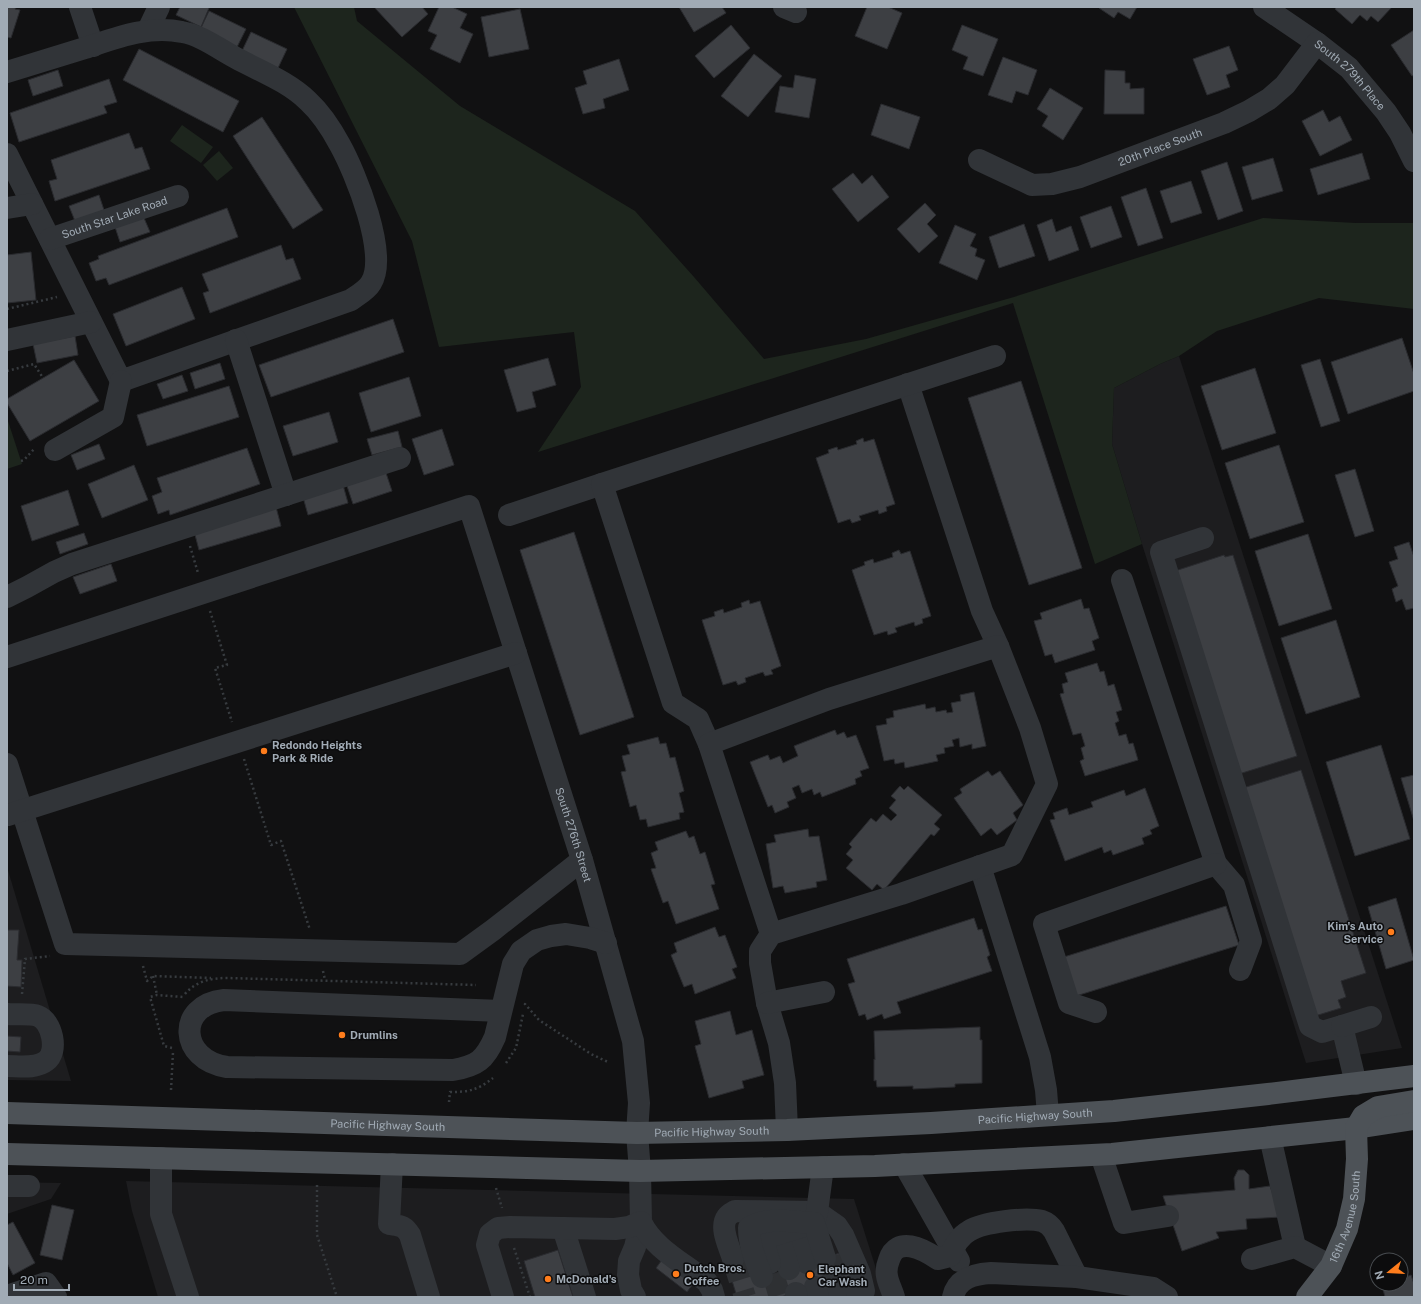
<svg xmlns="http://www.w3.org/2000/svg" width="1421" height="1304" font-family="'Public Sans',sans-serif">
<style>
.built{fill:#1d1d1f}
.green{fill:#1d251d}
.building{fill:#3d3f43;stroke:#2a2b2f}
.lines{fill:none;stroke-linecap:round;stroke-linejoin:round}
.minor-tunnel{stroke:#2e3033;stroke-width:22;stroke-dasharray:22 11;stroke-linecap:butt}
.path{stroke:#373b3f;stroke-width:2.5;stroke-dasharray:2 3;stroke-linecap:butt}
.minor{stroke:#313438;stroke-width:22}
.major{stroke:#4d5257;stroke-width:22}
.poi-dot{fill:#ff7d1c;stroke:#0c0c0d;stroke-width:1.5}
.labels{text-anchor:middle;stroke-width:3;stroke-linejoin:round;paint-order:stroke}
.street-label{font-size:11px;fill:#a1abb5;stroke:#0c0c0d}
.poi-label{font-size:11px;font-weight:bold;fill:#a1abb5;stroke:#0c0c0d;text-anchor:start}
</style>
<rect width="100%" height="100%" fill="#111112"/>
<g class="built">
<polygon points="1179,356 1402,1048 1306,1063 1142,544 1112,444 1114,388 1160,364"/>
<polygon points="7,867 71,1081 7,1080"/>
<polygon points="126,1181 854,1199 885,1297 158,1297 132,1211"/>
<polygon points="7,1182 61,1183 51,1199 7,1214"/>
</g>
<g class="green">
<polygon points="294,7 354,7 357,21 460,106 635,211 694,277 764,359 866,339 1014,297 1263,218 1356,223 1414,223 1414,309 1319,298 1217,331 1179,356 1160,364 1114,388 1112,444 1142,544 1095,564 1013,303 538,452 581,387 574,332 439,347 412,241"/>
<polygon points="182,125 213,147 201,163 170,141"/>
<polygon points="219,151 233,168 217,181 203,165"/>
<polygon points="8,421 22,464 7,469 7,422"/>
</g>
<g class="building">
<polygon points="7,7 16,7 15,9 20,10 11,38 7,37"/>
<polygon points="180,7 208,7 209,8 201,27 176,15"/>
<polygon points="374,7 422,7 428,14 402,37"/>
<polygon points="439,7 452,7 467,14 460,28 473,34 460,63 430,49 437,35 428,31"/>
<polygon points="679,7 722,7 726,13 694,32"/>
<polygon points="867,7 888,7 902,13 887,49 855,36"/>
<polygon points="1100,7 1137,7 1130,19 1118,12 1114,18 1099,8"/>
<polygon points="1337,7 1392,7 1378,22 1371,16 1367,21 1360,15 1352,24 1335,9"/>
<polygon points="520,9 529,49 489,57 481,17"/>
<polygon points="209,11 246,29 237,47 200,30"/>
<polygon points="731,25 750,48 714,78 695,56"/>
<polygon points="962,25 998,39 983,76 963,69 968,57 952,50"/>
<polygon points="1414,30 1414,75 1412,76 1391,45"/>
<polygon points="251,32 287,49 278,68 242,51"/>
<polygon points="1229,46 1238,70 1226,75 1230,87 1207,95 1193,59"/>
<polygon points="139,49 239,101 223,132 123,80"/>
<polygon points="754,54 782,76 748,117 721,96"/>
<polygon points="1003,57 1037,70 1028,95 1016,91 1012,103 988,95"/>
<polygon points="619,59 629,90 603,99 605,108 583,114 575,88 587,84 583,71"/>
<polygon points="58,70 63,86 33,96 28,80"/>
<polygon points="1105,70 1125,71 1125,83 1130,83 1130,89 1144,88 1144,114 1104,114"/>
<polygon points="795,75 816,79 809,118 775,112 780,86 793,88"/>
<polygon points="109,79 117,102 104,106 107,113 19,142 10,113"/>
<polygon points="1050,88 1083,108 1063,140 1042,126 1048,116 1037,109"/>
<polygon points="881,104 920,117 909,149 871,135"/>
<polygon points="1323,110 1329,122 1340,116 1352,140 1320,156 1302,121"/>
<polygon points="262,117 323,210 293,229 233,136"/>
<polygon points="129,133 135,149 142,147 150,169 55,201 49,181 57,179 51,160"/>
<polygon points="1362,153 1370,179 1318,195 1310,169"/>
<polygon points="1273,158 1283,191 1252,200 1242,167"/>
<polygon points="1227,162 1243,211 1218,220 1201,171"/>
<polygon points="853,173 862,184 872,175 889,197 858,222 832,189"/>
<polygon points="1191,181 1202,213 1171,223 1160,191"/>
<polygon points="1146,188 1163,238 1138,246 1121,197"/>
<polygon points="99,195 104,210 75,221 69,206"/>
<polygon points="925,203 936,215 927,224 938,236 919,253 897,229"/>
<polygon points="1111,206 1122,237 1091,248 1080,217"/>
<polygon points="227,208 238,237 109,285 106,278 96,281 89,263 99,259 98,256"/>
<polygon points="144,218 150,232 120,242 115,227"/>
<polygon points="1052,219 1056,232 1071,226 1079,250 1049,261 1037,225"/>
<polygon points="1024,224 1035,256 999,268 989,237"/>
<polygon points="955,225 976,234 970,246 977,249 975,256 985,260 977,280 939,263"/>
<polygon points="281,245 286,260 293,258 301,279 210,313 203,293 209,291 202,274"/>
<polygon points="31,252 36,300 7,303 7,255"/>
<polygon points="182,287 195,319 126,346 113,314"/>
<polygon points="393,319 404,352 271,397 259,365"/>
<polygon points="75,336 78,355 37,363 33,344"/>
<polygon points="1402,338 1414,374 1414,391 1348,414 1331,362"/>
<polygon points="548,358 556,385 532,392 536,407 517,412 504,370"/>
<polygon points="1320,359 1340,421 1321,427 1301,365"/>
<polygon points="74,360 99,401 30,441 7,403 7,399"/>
<polygon points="220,363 225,379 195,389 190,373"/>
<polygon points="1255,368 1276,433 1222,450 1201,386"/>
<polygon points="182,375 188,391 163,399 157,384"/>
<polygon points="409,377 421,416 371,432 359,393"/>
<polygon points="1021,381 1082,568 1029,585 968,398"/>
<polygon points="229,386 239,417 147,446 137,415"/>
<polygon points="329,412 338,442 293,456 283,426"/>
<polygon points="442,429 454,465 424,475 412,439"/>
<polygon points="398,431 402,447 372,455 367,439"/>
<polygon points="863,438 864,442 874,439 895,504 886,507 887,511 879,514 878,510 859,516 861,520 852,523 850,519 838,523 816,458 829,453 828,450 837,447 838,450 857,444 856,441"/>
<polygon points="99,444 105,459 77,470 71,455"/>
<polygon points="1279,445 1304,522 1250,539 1225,463"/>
<polygon points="247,448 260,484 170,515 169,510 158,514 152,496 162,492 157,478"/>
<polygon points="134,465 148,500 102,518 88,484"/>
<polygon points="1355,469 1374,531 1355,537 1335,475"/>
<polygon points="385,470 392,491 353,504 346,483"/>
<polygon points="343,485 348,503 308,515 303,497"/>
<polygon points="68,490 79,525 32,541 21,506"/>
<polygon points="276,507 281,526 199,550 194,531"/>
<polygon points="574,532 634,717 580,735 520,550"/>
<polygon points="84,533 88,544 60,554 56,542"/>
<polygon points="1308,534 1332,609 1279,626 1255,551"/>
<polygon points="1409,542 1414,557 1414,608 1406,610 1402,599 1396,602 1392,589 1398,586 1389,562 1398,559 1394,547"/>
<polygon points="899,550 901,554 910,551 931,616 922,619 923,623 915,626 914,622 895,628 897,632 888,635 887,631 874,635 852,570 865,565 864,562 873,559 874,563 893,557 892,553"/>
<polygon points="1224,555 1225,557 1233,555 1297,756 1239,774 1175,571"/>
<polygon points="111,564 117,581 80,594 73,577"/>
<polygon points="1081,599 1084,609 1089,608 1099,638 1092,641 1095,650 1055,663 1052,654 1045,656 1034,621 1042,619 1040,613"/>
<polygon points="749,600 750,604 760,601 781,666 771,670 773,674 765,676 763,672 745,678 746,682 738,685 736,681 723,685 702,620 715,616 714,612 723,609 724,613 742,607 741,603"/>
<polygon points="1336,620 1360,697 1306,714 1281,638"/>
<polygon points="1097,663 1100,672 1104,671 1108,686 1114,684 1122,710 1116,712 1119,721 1115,723 1119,736 1126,734 1129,744 1133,743 1138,760 1085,776 1080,761 1084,759 1081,748 1085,746 1081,733 1073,735 1060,694 1064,693 1062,684 1068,682 1065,673"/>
<polygon points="974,692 986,746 972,749 972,744 960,747 959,738 952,740 954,746 944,748 945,753 936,755 938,761 905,768 904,762 895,764 894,759 884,761 876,726 887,724 886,719 894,717 893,711 925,704 926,709 935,707 936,712 946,710 947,713 953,712 951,703 961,701 960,695"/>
<polygon points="835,730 837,735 844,732 847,738 856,735 869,768 860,771 862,776 855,779 856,784 822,797 820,792 814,795 812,789 802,793 799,785 792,788 796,798 787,802 789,807 775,813 772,805 768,807 750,762 768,755 770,760 780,756 783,763 798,756 794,746"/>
<polygon points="658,737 660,744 666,743 670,758 675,757 684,791 679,793 684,812 679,813 680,819 648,827 646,819 640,820 636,805 630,807 621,772 626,771 622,756 630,754 627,745"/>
<polygon points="1381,745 1410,839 1355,856 1326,762"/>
<polygon points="1301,770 1366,973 1341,981 1346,997 1338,1000 1341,1008 1315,1016 1243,788"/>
<polygon points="988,771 992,776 1000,771 1023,805 1013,813 1017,820 997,835 991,828 981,836 954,798 962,793 960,789"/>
<polygon points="1414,775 1414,821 1401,778"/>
<polygon points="900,786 904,790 908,786 942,815 934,824 940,829 934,836 931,834 884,890 877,884 872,890 846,868 853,860 846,854 852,847 849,844 871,818 876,822 883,814 891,821 897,815 889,808 896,800 891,796"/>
<polygon points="1145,788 1159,826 1150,830 1152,834 1142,838 1144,844 1113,855 1111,850 1104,853 1102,847 1065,861 1050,820 1055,819 1053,813 1067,808 1069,815 1093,807 1091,802 1124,790 1126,796"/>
<polygon points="808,829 809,837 819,836 827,880 816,882 817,887 785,893 783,886 773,888 766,844 776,842 774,835"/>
<polygon points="686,831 689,838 694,836 700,854 705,852 715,884 711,885 719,909 676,924 668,901 663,903 651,869 656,868 651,853 658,850 655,842"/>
<polygon points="1396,898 1414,960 1386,969 1368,907"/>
<polygon points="1226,906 1239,945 1076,996 1064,957"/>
<polygon points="974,918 978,930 982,929 990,955 987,957 992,971 897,1002 901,1013 884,1019 882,1014 867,1020 865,1014 859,1016 848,984 855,982 847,959"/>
<polygon points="715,927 719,937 725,935 737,967 732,969 736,978 695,994 692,984 684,987 671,955 677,952 674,943"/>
<polygon points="7,930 19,930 17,960 22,960 21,987 7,986"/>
<polygon points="730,1011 736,1035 752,1030 764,1075 742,1081 744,1088 709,1098 695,1046 701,1044 695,1021"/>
<polygon points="980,1027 980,1040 982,1040 982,1083 955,1084 955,1087 913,1089 913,1086 877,1087 876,1080 874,1081 874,1059 875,1060 874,1031"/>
<polygon points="7,1036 21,1037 20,1052 7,1051"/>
<polygon points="1238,1170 1244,1170 1249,1175 1249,1189 1270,1186 1281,1217 1246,1219 1247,1229 1216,1232 1219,1238 1182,1251 1163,1196 1235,1190 1234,1178"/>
<polygon points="52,1205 74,1210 62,1260 40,1255"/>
<polygon points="13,1222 35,1263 13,1275 7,1263 7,1225"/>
<polygon points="558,1250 573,1297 535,1297 524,1261"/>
<polygon points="843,1252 850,1276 781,1297 737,1297 726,1261 747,1255 754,1280"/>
<polygon points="664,1257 696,1280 687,1292 656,1268"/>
<polygon points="1411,1275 1414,1284 1414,1297 1385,1297 1382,1285 1401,1284 1401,1279"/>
</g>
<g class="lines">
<g class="minor-tunnel">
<polyline points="836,1255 843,1278"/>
<polyline points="733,1259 745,1297"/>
<polyline points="773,1274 780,1297"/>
</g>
<g class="path">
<polyline points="7,309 57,297"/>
<polyline points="7,371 34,364 43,378"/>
<polyline points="21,461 24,460 35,448"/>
<polyline points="190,546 198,573"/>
<polyline points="210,611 227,665 215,668 232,722"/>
<polyline points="244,759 271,845 281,841 310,930"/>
<polyline points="143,966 147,981 153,976 211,978"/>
<polyline points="323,971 325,980"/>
<polyline points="153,976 157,995"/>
<polyline points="22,994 25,959 50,956"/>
<path d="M185,994C196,981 211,978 228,978L476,985"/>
<polyline points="525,1005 525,1004 539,1020 591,1054 608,1062"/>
<polyline points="172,1048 164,1046 150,997 157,995 183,997"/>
<polyline points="506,1063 516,1048 523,1014"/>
<polyline points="171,1090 173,1052"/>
<path d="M449,1102L450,1092C469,1092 478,1090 493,1078"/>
<polyline points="317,1185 317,1235 337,1297"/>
<polyline points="496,1188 502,1208"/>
<polyline points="514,1248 530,1297"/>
</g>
<g class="minor">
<polyline points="80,7 93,46"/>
<polyline points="784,7 796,12"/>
<path id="s1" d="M1264,7L1317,43L1349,68L1386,112L1400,133L1414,161"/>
<polyline points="148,30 159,7"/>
<path d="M7,72C33,64 59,56 85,48C116,38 148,25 182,32C201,35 219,49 236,58C260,71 289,82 308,101C321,113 332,130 340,145C355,172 389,255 371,283C367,290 358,295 351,300L121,381L7,154"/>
<path id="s2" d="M979,160L1032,185L1052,184L1080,177L1224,123L1249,111L1269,99L1285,85L1317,43"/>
<polyline points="7,208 32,204"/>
<path id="s3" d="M50,239L178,196"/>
<polyline points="7,340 91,322"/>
<polyline points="236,340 286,495"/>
<polyline points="908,384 982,611 998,646"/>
<polyline points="55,450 113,417 121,381"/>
<polyline points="509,515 602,484"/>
<polyline points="1203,538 1161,552 1310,1026 1322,1032 1342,1026 1356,1084"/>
<polyline points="1122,580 1216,864 1234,885 1251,941 1240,970"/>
<polyline points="7,597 27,587 54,572 72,564 400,458"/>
<path id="s4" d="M7,657L469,506L582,860L633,1041L639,1103L637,1133L640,1171L641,1222L635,1247L629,1261L628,1275L631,1290L635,1297"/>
<polyline points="709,744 698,719 673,703 602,484 995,356"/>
<polyline points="7,764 65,944 460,954 493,930 582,860"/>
<polyline points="8,815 516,653"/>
<polyline points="980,866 1040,1057 1046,1090 1048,1115"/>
<polyline points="771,934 709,744 829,699 998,646 1030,728 1047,784 1012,855 901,894 771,934 760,951 760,963 767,1003 779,1043 785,1083 787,1130"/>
<polyline points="767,1003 824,992"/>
<path d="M501,1011L224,1000C176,1005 179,1060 227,1067L453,1070C477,1066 485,1060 495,1037L513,964L521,951L537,940L551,936L566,934L590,938L606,943"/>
<polyline points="1096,1012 1069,1003 1044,924 1216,864"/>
<path d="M7,1014C15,1015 30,1013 38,1016C52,1021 59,1052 46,1061C36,1069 19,1066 7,1066"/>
<polyline points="1342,1026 1371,1017"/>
<polyline points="1270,1137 1295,1247"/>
<polyline points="1101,1155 1124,1223 1168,1216"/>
<polyline points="161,1158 161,1214 188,1297"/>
<path d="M392,1164L389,1224C400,1226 404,1225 410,1235L429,1297"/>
<polyline points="904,1164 959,1261"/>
<polyline points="7,1186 29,1186"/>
<polyline points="563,1228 585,1297"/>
<polyline points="796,1228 807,1263"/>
<polyline points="778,1234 789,1269"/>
<path d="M733,1259C730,1248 719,1228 727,1217C729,1214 732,1213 735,1211L817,1212L837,1226L843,1235L860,1274L864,1291L843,1297"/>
<polyline points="1252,1259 1295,1247 1331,1266"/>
<polyline points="770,1263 762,1239 814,1223 817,1212 823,1167"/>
<path d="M762,1277C756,1261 749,1246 749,1228C767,1216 793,1222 814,1223L825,1258"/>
<polyline points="832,1281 836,1297"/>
<polyline points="815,1287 818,1297"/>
<polyline points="796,1293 797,1297"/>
<polyline points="7,1296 46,1283 56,1297"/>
<path d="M503,1297L487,1245L490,1234L498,1228L510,1227L615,1229L629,1227L641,1222C654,1249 684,1263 707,1282L712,1290L714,1297"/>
<path d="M894,1297C892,1290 888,1283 887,1276C886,1271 887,1265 889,1260C897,1235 923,1249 938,1259L950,1256C954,1246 960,1236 969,1231C983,1222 1026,1217 1042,1221C1048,1223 1051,1226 1054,1231L1077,1277"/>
<path d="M953,1297C957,1278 974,1274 991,1273L1077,1277L1153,1288L1167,1297"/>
</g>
<g class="major">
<path id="s5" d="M7,1113L637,1133L787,1130L931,1123L1114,1111L1268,1094L1414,1076"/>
<polyline points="7,1154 640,1171 875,1166 1112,1154 1356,1128 1414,1119"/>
<path id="s6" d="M1307,1297L1331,1266L1347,1229L1354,1199L1357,1159L1356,1128L1363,1116L1378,1107L1414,1101"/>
</g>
</g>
<g class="poi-dot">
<circle cx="264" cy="751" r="4"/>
<circle cx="1391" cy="932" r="4"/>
<circle cx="342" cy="1035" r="4"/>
<circle cx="676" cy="1274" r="4"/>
<circle cx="810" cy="1275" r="4"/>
<circle cx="548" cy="1279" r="4"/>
</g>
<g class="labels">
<g class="street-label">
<text dy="4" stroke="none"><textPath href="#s1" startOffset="110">South 279th Place</textPath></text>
<text dy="4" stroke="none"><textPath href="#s2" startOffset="193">20th Place South</textPath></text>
<text dy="4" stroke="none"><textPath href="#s3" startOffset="68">South Star Lake Road</textPath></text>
<text dy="4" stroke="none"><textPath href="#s4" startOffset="831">South 276th Street</textPath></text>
<text dy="4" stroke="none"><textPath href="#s5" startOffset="1029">Pacific Highway South</textPath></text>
<text dy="4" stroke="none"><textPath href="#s5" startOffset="381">Pacific Highway South</textPath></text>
<text dy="4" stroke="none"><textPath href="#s5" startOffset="705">Pacific Highway South</textPath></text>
<text dy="4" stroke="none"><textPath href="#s6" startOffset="91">16th Avenue South</textPath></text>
</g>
<g class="poi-label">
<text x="272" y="749">Redondo Heights<tspan x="272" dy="13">Park &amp; Ride</tspan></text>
<text x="1383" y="930" text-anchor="end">Kim's Auto<tspan x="1383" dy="13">Service</tspan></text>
<text x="350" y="1039">Drumlins</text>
<text x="684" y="1272">Dutch Bros.<tspan x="684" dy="13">Coffee</tspan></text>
<text x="818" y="1273">Elephant<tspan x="818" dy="13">Car Wash</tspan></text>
<text x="556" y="1283">McDonald's</text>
</g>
</g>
<rect width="1421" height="1304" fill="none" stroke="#a1abb5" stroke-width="16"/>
<g transform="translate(1389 1272) rotate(252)"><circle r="19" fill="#0c0c0d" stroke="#484c50"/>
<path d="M0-3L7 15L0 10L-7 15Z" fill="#ff7d1c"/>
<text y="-6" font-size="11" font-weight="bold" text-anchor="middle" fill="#a1abb5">N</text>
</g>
<path d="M14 1284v6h55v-6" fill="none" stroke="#a1abb5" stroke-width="2"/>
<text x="20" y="1284" font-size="12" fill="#a1abb5" stroke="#0c0c0d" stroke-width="3" paint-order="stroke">20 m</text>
</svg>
